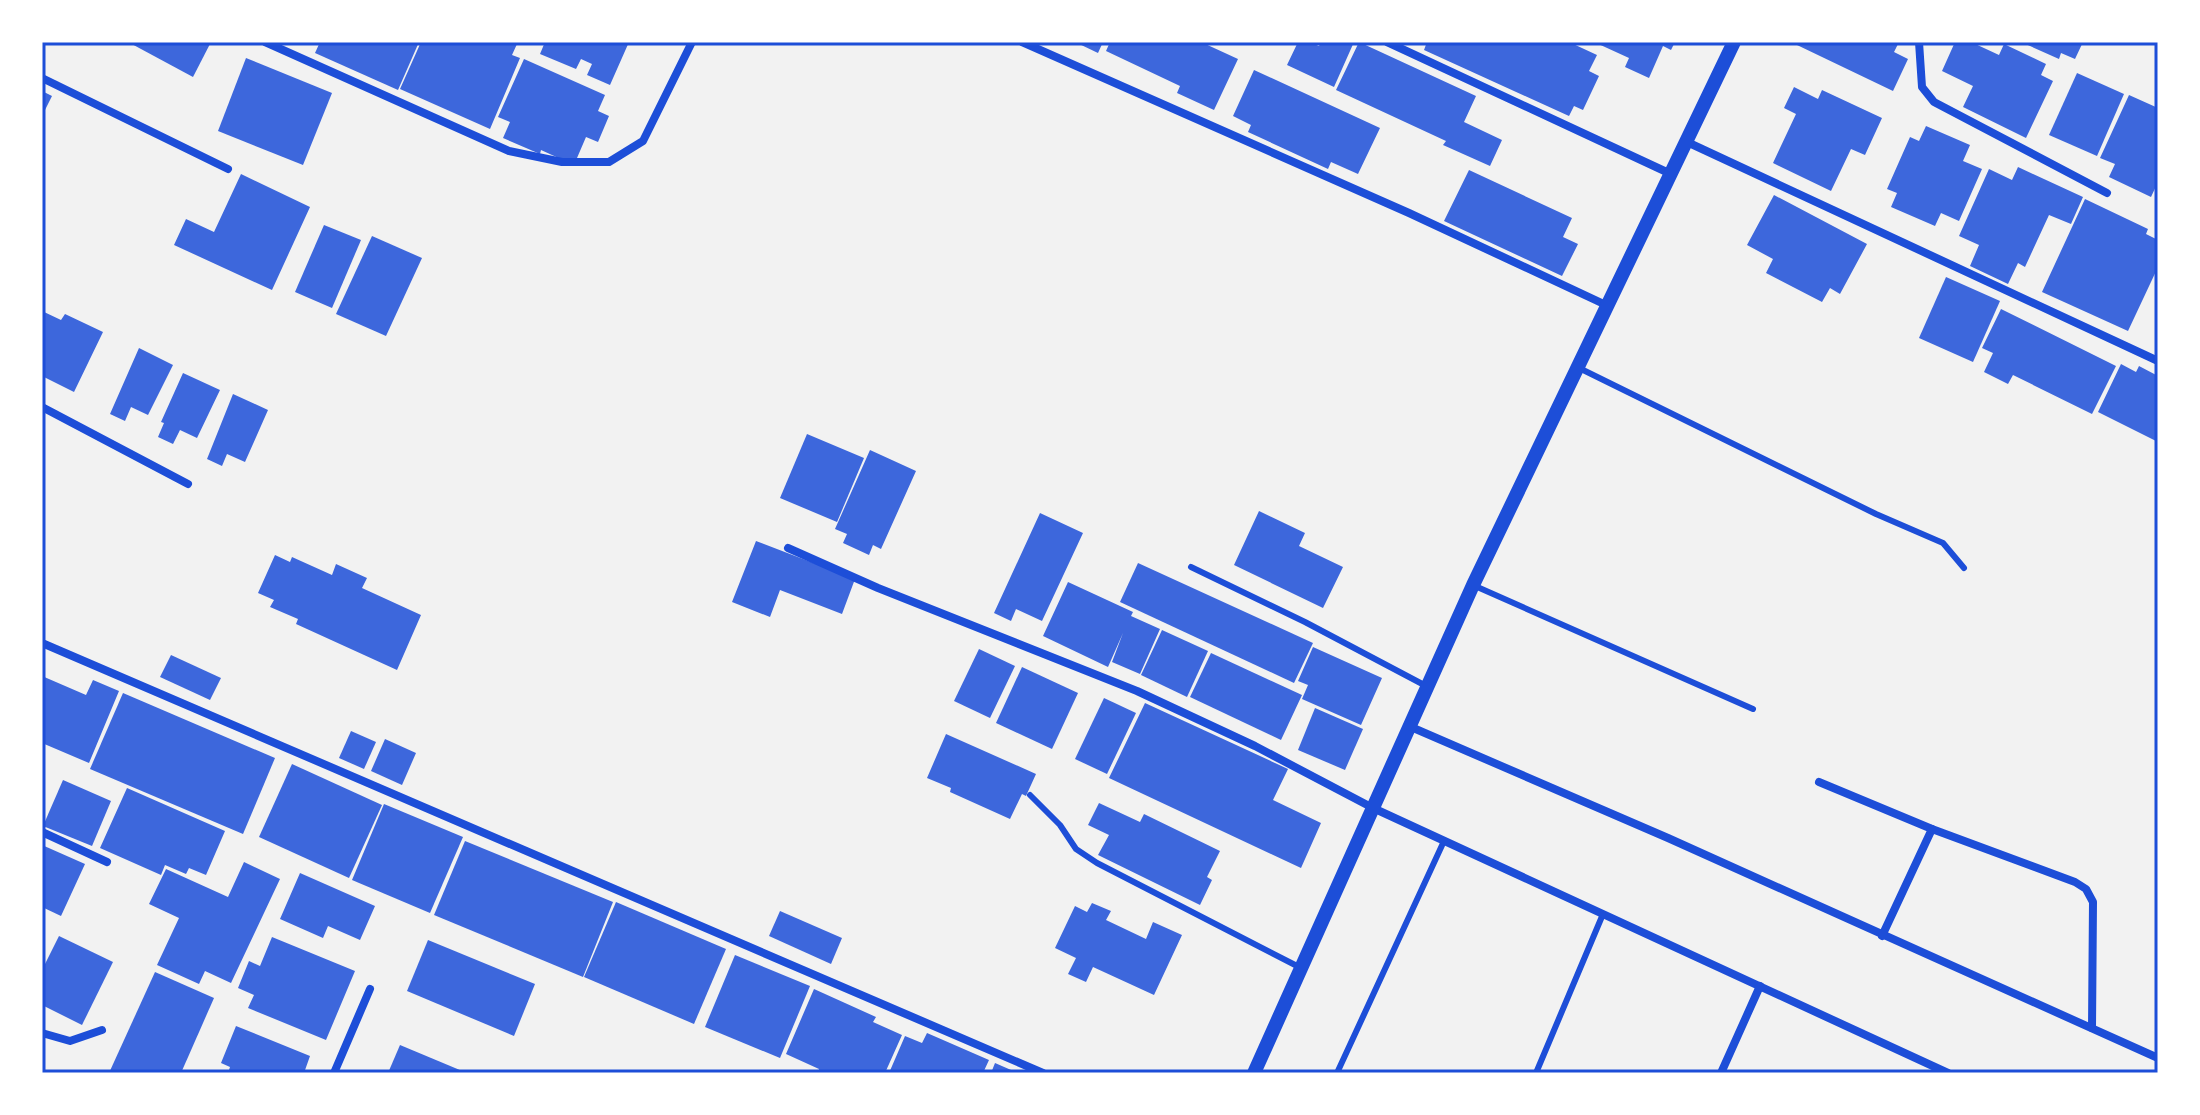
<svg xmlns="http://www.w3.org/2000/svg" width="2200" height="1115" font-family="Lora,serif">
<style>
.building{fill:#3d67dc}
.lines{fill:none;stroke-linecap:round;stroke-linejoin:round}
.service{stroke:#1d4ed8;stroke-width:6}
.minor{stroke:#1d4ed8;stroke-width:8}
.tertiary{stroke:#1d4ed8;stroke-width:14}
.neatline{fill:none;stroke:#1d4ed8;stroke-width:3}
</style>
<rect width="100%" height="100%" fill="#f2f2f2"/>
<g class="building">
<polygon points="128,42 211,42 193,77"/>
<polygon points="320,42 419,42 398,90 315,53"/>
<polygon points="421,42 517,44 512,55 520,58 490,129 400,89"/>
<polygon points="545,42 629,42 610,85 587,75 592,64 581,59 576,69 540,54"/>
<polygon points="1075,42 1103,42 1098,53"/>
<polygon points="1110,42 1201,42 1238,59 1214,110 1177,93 1180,86 1106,51"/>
<polygon points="1298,42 1309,42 1319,46 1321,42 1354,42 1334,87 1287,65"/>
<polygon points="1359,42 1476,96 1464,122 1502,140 1490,166 1443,145 1446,141 1336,90"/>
<polygon points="1427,42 1569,42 1597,55 1589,71 1599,76 1583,110 1574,106 1569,116 1424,50"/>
<polygon points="1594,42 1675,42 1671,50 1663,46 1649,78 1625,67 1629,58"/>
<polygon points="1798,42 1899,42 1894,52 1908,59 1893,91 1797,45"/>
<polygon points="1955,42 1971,42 1999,55 2004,44 2046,64 2041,75 2053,81 2026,138 1963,107 1973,86 1942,71"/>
<polygon points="2021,42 2083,42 2075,59 2061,53 2059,59"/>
<polygon points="246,58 332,93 303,165 218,131"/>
<polygon points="524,59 605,95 598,111 609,116 598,142 586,137 574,165 541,150 540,154 503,138 510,122 498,117"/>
<polygon points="1254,70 1380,128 1358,174 1331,162 1328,169 1248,132 1251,125 1233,116"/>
<polygon points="2077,73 2124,94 2097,156 2049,135"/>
<polygon points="1794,87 1818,99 1822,90 1882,118 1865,155 1851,149 1831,191 1773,163 1796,114 1784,108"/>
<polygon points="42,91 52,96 42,116"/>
<polygon points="2129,95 2158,108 2158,182 2151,197 2109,177 2115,164 2100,158"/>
<polygon points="1926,126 1970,145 1963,161 1982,169 1959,221 1941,213 1935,226 1891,207 1897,193 1887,189 1910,137 1919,141"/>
<polygon points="2018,167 2083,197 2071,224 2049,215 2025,267 2018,263 2008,284 1970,266 1979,245 1959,236 1989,169 2012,180"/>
<polygon points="1469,170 1572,218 1563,237 1578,244 1562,276 1444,221"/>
<polygon points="241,174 310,207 272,290 174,245 186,219 214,232"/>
<polygon points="1774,195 1867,244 1840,294 1830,288 1822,302 1766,273 1773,259 1747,245"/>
<polygon points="2085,199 2148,229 2146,234 2158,240 2158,267 2128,331 2042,292"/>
<polygon points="324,225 361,240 332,308 295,292"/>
<polygon points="372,236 422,258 386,336 336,314"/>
<polygon points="1946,277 2000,301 1973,362 1919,338"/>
<polygon points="2001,309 2116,366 2092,414 2013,375 2008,384 1984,372 1993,353 1982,348"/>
<polygon points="42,311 61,320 65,314 103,332 74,392 42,376"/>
<polygon points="139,348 173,365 148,415 131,407 125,421 110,414"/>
<polygon points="2121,364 2136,372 2139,366 2158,376 2158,442 2098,412"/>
<polygon points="183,373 220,390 197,438 180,430 173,444 158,437 164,423 161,422"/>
<polygon points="233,394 268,410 245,462 227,454 222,466 207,459"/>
<polygon points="807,434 864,458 837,522 780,498"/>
<polygon points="870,450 916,471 881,549 873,545 869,555 843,543 847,534 835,529"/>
<polygon points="1259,511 1305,533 1299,546 1343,567 1323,608 1234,565"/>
<polygon points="1040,513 1083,533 1042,621 1016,609 1011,621 994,613"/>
<polygon points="756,541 855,579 842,614 780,590 770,617 732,602"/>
<polygon points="275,555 290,562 292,557 332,575 336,564 367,578 362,588 421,615 397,670 296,624 298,619 270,607 274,600 258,593"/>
<polygon points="1138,563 1313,643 1294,683 1120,602"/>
<polygon points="1068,582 1133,612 1131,616 1160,629 1140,674 1112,662 1123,633 1108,667 1043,636"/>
<polygon points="1162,630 1208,651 1187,697 1141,675"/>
<polygon points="1313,647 1382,678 1361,725 1302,699 1308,685 1298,681"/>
<polygon points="979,649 1015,666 990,718 954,701"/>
<polygon points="1211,653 1302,695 1281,740 1190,697"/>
<polygon points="171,655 221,678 210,700 160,677"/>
<polygon points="1022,667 1078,693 1052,749 996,723"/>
<polygon points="42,676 86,695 93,680 119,691 89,763 42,743"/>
<polygon points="123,693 275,758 243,834 90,769"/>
<polygon points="1104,698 1136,713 1107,774 1075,759"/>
<polygon points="1145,703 1288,769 1273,800 1321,823 1301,868 1109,778"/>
<polygon points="1315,708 1363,729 1345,770 1298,750"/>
<polygon points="351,731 376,742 364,769 339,758"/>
<polygon points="946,734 1036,774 1026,796 1022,794 1010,819 950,792 951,788 927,778"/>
<polygon points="385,739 416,753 402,785 371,771"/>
<polygon points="292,764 382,805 349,878 259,837"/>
<polygon points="63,780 111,801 92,846 43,826"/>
<polygon points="127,788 225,831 206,875 189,868 186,874 165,865 161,875 100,848"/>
<polygon points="1099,803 1140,822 1144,814 1220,851 1207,877 1212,880 1200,905 1098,855 1109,835 1088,825"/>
<polygon points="384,804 463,837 430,913 352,880"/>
<polygon points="465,841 613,902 583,977 434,915"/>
<polygon points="42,845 85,864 61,916 42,907"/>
<polygon points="244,862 280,879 231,983 205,971 199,984 157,965 179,918 149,904 166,869 228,897"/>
<polygon points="300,873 375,906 360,940 328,926 323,938 280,919"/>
<polygon points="616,902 726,949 694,1024 584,977"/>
<polygon points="1092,903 1111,911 1106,920 1146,939 1153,922 1182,935 1154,995 1093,967 1086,982 1068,974 1076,958 1055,948 1075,906 1087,912"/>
<polygon points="780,911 842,938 831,964 769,936"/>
<polygon points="59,936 113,962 82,1025 42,1005 42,970"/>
<polygon points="272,937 355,971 326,1040 248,1008 254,995 238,988 249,961 260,966"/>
<polygon points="428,940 535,984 514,1036 407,991"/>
<polygon points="735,955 810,986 780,1058 705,1027"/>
<polygon points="155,972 214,998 181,1073 109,1073"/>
<polygon points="814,989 876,1017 873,1022 902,1035 885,1073 818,1073 819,1069 786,1054"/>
<polygon points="236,1026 310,1056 304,1073 228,1073 230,1067 221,1063"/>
<polygon points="927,1033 989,1060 983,1073 889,1073 905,1036 922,1043"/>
<polygon points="400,1045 467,1073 388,1073"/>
<polygon points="995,1063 1018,1073 991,1073"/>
</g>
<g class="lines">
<g class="service">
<polyline points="1577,367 1876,514 1943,543 1964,568"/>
<polyline points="1191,567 1305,622 1428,687"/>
<polyline points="1475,586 1753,709"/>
<polyline points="1030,795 1060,825 1076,849 1097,863 1301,968"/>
<polyline points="1337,1073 1444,841"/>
<polyline points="1536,1073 1603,914"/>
</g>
<g class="minor">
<polyline points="265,42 509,151 562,162 609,162 643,141 692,42"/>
<polyline points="1022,42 1409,213 1606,305"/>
<polyline points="1387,42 1671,174"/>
<polyline points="1919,42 1922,87 1934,102 2107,193"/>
<polyline points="42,78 228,169"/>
<polyline points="1687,142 2158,361"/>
<polyline points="42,407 188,484"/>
<polyline points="788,548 878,588 1137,691 1255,746 1373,808 1948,1073"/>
<polyline points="42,643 1043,1073"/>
<polyline points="1411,727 1668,838 2158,1058"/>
<polyline points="1819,782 1932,829 1882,936"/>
<polyline points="1932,829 2075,882 2086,889 2093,902 2092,1028"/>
<polyline points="42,832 107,862"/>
<polyline points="42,1033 70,1041 102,1030"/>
<polyline points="334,1073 370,989"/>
<polyline points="1721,1073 1760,986"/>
</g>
<polyline class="tertiary" points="1254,1073 1473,585 1734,42"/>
</g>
<rect width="2200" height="1115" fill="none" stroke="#ffffff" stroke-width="88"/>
<rect x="44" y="44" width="2112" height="1027" class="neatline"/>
</svg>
